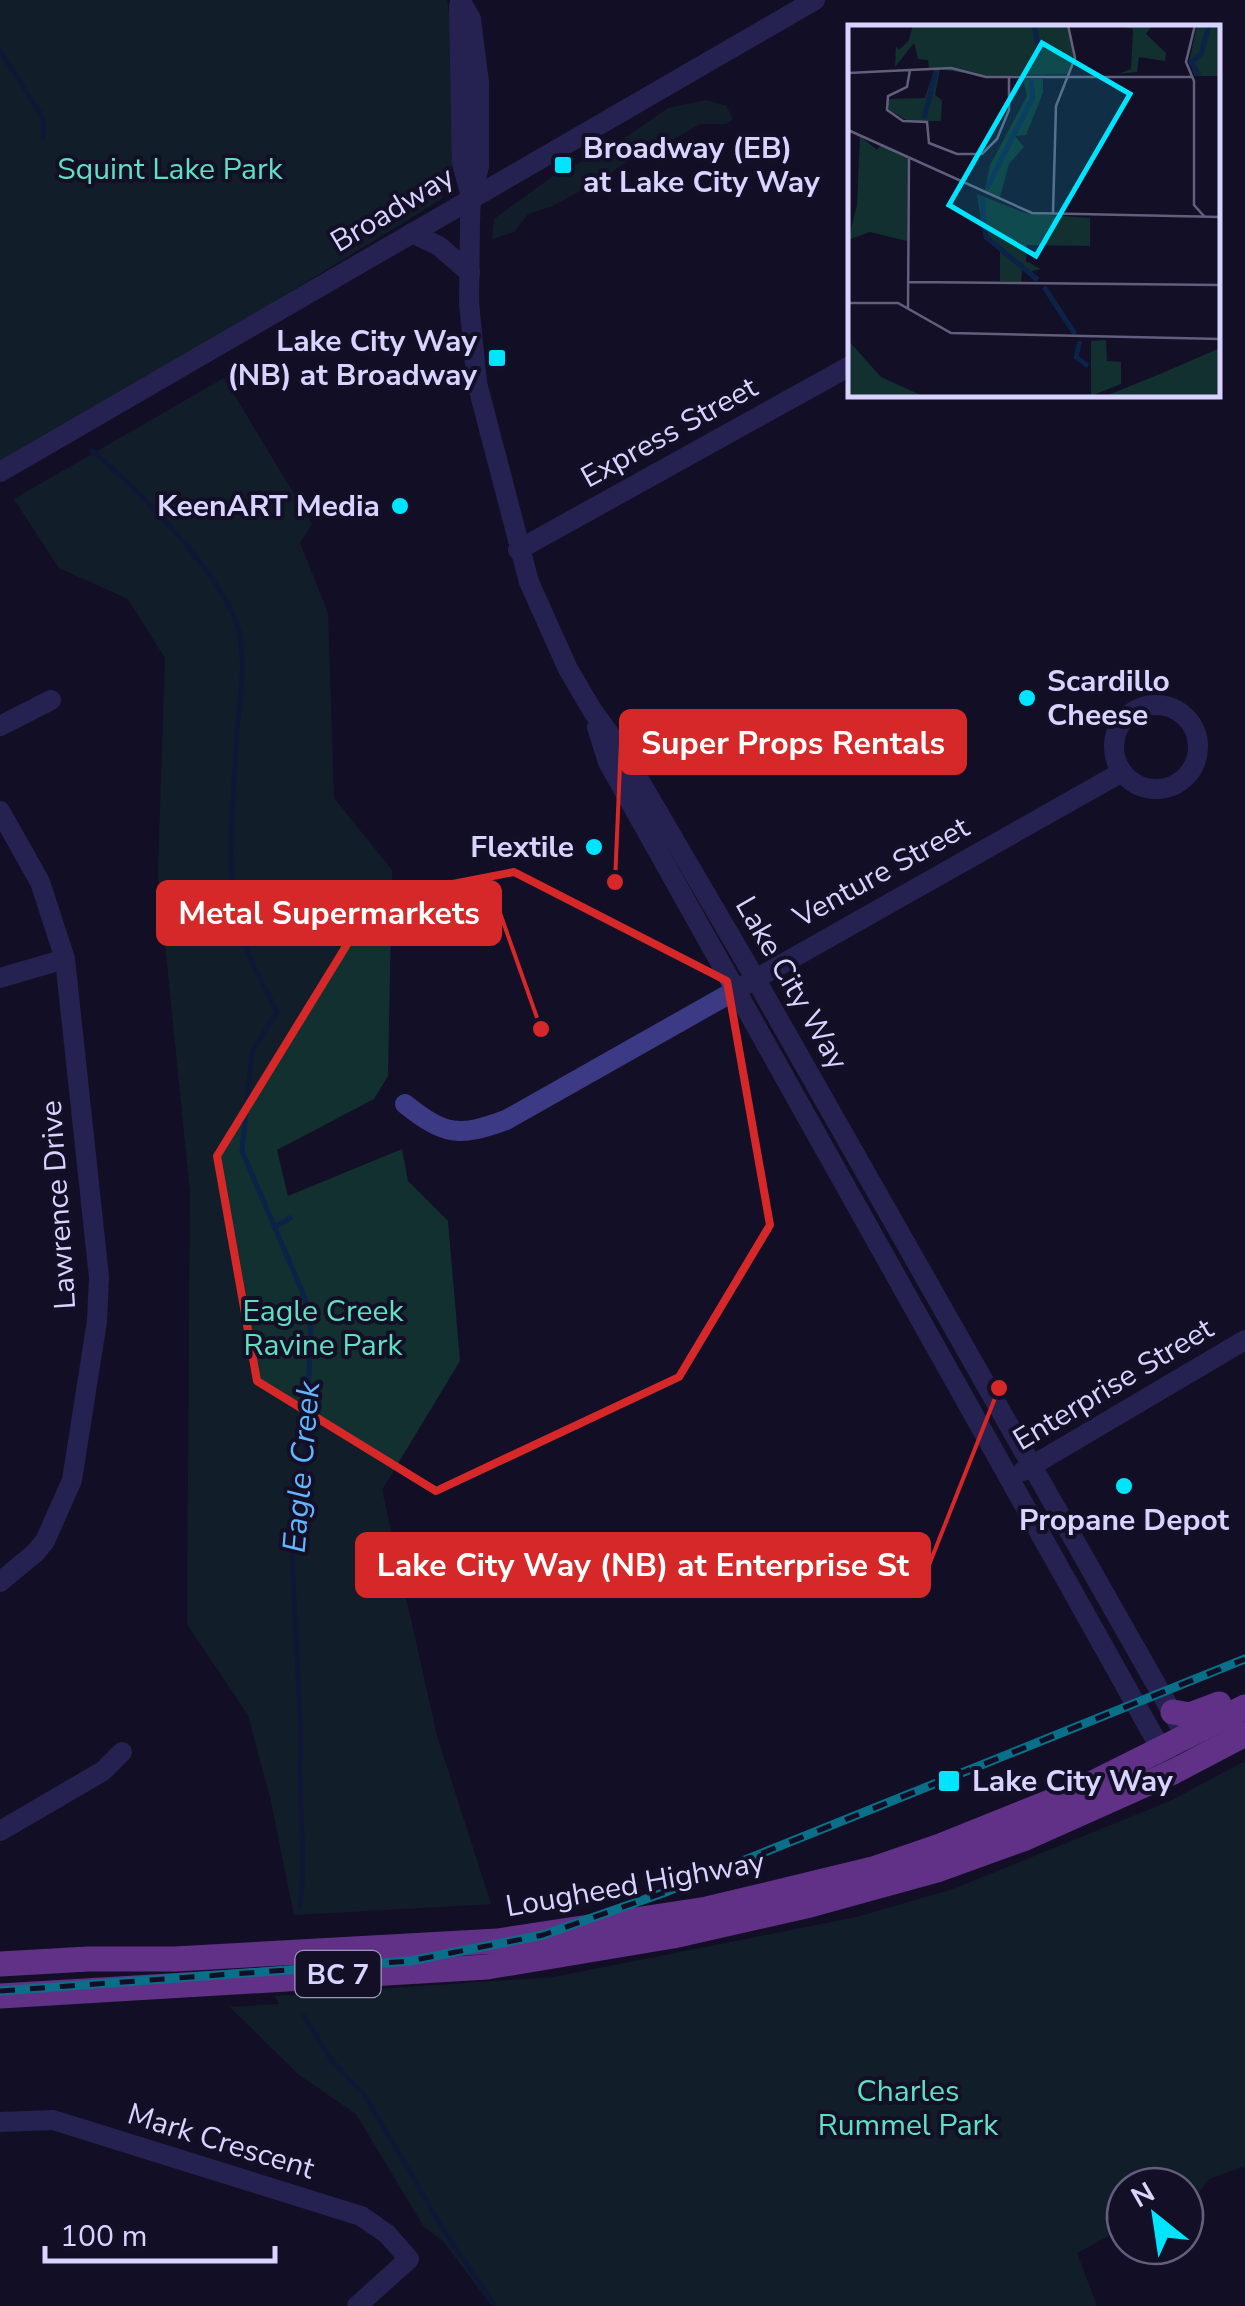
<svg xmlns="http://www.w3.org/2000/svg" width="1245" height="2306" font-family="'Nunito Sans',sans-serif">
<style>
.green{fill:#12302f}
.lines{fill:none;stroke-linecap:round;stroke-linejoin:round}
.stream{stroke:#0c2248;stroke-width:5}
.minor{stroke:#3d3a85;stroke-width:20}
.major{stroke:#c25bff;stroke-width:25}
.rail-casing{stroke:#00e5ff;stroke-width:9}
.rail{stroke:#130f26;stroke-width:5;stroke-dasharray:15;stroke-linecap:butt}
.marked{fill:none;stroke:#d62828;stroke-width:8;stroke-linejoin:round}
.poi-dot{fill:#00e5ff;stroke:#130f26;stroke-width:4}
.labels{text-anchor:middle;stroke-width:8;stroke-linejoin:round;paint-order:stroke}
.shield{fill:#130f26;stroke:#9e99be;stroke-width:2.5}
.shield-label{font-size:28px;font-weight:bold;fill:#d9d4ff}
.poi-label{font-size:30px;font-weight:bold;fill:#d9d4ff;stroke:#130f26;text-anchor:start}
.park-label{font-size:30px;fill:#5fe0c0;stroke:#130f26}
.street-label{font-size:30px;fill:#d9d4ff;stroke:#130f26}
.water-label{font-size:32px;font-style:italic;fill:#62b6ff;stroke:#130f26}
.inset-river{fill:none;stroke:#0c2248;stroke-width:5}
.inset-road{fill:none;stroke:#625e7d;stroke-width:2.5}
.view{fill:#00e5ff;fill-opacity:0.15;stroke:#00e5ff;stroke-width:5}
.inset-edge{fill:none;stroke:#d9d4ff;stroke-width:5}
.leader{fill:none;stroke:#d62828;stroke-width:4}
.callout-dot{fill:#d62828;stroke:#130f26;stroke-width:4}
.callout{fill:#d62828;stroke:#d62828;stroke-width:4}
.callout-label{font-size:32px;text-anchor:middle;font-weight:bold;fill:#fff}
</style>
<rect width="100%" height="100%" fill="#130f26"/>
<g class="green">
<polygon points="0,0 447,0 454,48 452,179 440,200 264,308 0,462"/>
<polygon points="707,100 726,106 733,119 726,124 700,124 665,144 638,154 597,182 552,206 528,214 514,232 492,239 494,219 556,174 615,145 668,108"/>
<polygon points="224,378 312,524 300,543 328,613 334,798 392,870 388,1076 374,1099 277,1150 288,1196 402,1149 408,1181 448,1221 460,1361 382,1490 437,1736 491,1904 294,1915 271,1801 248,1715 187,1624 190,1191 158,874 165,658 128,599 59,568 14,499"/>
<polygon points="1245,1761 1245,2166 1209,2179 1185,2210 1185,2186 1125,2186 1125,2227 1077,2253 1097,2306 492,2306 443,2241 424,2227 356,2114 298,2074 230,2007 279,2004 275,1996 554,1977 857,1917 953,1889 1170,1801"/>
</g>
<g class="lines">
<g class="stream">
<polyline points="0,50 43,118 43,138"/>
<path d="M92,451C136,487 226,577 239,632C247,670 238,709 236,746C233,807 224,877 242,936C249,962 266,988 277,1012L252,1052L242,1151L305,1298L311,1331L304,1476L291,1535L301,1737C297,1794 307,1851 300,1907"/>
<polyline points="275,1227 290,1218"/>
<polyline points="304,2016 332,2061 364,2094 448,2237 495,2306"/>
</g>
<g class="minor">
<polyline points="460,0 471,19 479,83 479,166 471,197 470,222 469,303 477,383 529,582 568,669 592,710 624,754 755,978 1178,1723"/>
<polyline points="459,6 462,163 471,197"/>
<polyline points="412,233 439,246 470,273"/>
<polyline points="0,472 815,0"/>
<polyline points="518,550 850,366"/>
<circle cx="1156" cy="747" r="42"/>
<polyline points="0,726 51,700"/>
<polyline points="597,727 608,762 1167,1760"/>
<polyline points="0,811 40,882 65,959 99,1277 97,1321 72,1480 45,1541 35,1553 0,1582"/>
<polyline points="0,978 65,959"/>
<path d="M405,1104C445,1136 459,1137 506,1120L1122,772"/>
<polyline points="1023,1471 1245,1340"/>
<polyline points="0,1831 103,1771 122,1752"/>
<polyline points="0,2122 53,2120 361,2216 387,2234 409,2259 357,2306"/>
</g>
<g class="major">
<polyline points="1173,1712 1190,1715 1219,1704"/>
<polyline points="0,1964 88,1959 175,1959 498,1941 707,1909 873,1869 940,1846 1077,1791 1245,1707"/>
<polyline points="0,1996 487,1967 673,1936 810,1905 937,1870 1023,1839 1173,1772 1245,1734"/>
</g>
<g class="rail-casing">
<polyline id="rail" points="0,1991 410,1961 543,1935 663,1893 1245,1659"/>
</g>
<use href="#rail" class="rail"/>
</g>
<path d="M0 0H1245V2306H0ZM514,872L727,981L770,1225L679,1377L436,1491L257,1381L217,1156L375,899Z" fill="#130f26" fill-opacity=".55" fill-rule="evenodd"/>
<path class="marked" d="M514,872L727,981L770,1225L679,1377L436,1491L257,1381L217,1156L375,899Z"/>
<g class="poi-dot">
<rect x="553" y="155" width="20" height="20" rx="5"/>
<rect x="487" y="348" width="20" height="20" rx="5"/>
<circle cx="400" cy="506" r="10"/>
<circle cx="1027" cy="698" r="10"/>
<circle cx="594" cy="847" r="10"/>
<circle cx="1124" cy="1486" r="10"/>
<rect x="937" y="1769" width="24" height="24" rx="5"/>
</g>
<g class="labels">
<rect class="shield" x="295.5" y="1951" width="85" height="46" rx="8"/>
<g class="shield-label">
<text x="338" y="1984">BC 7</text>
</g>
<g class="poi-label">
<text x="583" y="158">Broadway (EB)<tspan x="583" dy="34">at Lake City Way</tspan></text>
<text x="477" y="351" text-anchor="end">Lake City Way<tspan x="477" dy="34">(NB) at Broadway</tspan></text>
<text x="380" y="516" text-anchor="end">KeenART Media</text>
<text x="1047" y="691">Scardillo<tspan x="1047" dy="34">Cheese</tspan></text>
<text x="574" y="857" text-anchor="end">Flextile</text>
<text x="1124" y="1530" text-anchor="middle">Propane Depot</text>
<text x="972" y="1791">Lake City Way</text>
</g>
<g class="park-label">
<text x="170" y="179">Squint Lake Park</text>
<text x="323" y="1321">Eagle Creek<tspan x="323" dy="34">Ravine Park</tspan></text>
<text x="908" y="2101">Charles<tspan x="908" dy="34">Rummel Park</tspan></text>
</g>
<g class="street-label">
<text transform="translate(392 209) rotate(-31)" y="10">Broadway</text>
<text transform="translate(669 432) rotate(-29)" y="10">Express Street</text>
<text transform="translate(881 872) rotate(-29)" y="10">Venture Street</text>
<text transform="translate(792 983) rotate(60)" y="10">Lake City Way</text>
<text transform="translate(58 1205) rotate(-94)" y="10">Lawrence Drive</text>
<text transform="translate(1113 1384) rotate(-31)" y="10">Enterprise Street</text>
<text transform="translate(635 1884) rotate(-10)" y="10">Lougheed Highway</text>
<text transform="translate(221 2141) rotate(17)" y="10">Mark Crescent</text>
</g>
<g class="water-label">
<text transform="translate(301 1467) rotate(-85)" y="11">Eagle Creek</text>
</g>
</g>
<g transform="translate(848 25)">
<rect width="372" height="372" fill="#130f26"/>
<path d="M65,0H219L227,29L219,49L139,51L81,43L80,35L70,34L66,18L47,42L48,21L51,25L61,15ZM304,0L298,9L318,28L317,36L291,32L289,47L270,49L283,44L285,4L265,0ZM349,0H372V51H347L341,37ZM92,44L87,70L94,75L93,96H60L41,85L39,74L77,73L86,45ZM175,54H195V68L178,110L167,111L176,122L161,139L152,172L137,165L142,140L179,71ZM12,111L29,125L33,120L60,133L59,216L22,207L0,215L9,180ZM129,169L177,188L242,193V221L179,220L178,236L193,244L184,246L189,257L174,245L173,257L152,256V226L136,213ZM0,315L33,352L77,372H0ZM258,315L259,336L273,337V359L243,371V316ZM372,323V372H255L312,349Z" fill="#12302f"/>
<path class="inset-river" d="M186,0L192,30M351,50L343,37L353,29L361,0M76,93L88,47M139,163L185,72L183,55M134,172L138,212L190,255M196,262L227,309M232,316L228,332L240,341"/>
<path class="inset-road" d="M347,0L338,37L346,56V180L356,191M62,45L59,62L40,71L39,85L55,96L79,97L81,118L109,129H134L149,114L161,85V51M0,48L103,43L138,52H345M0,105L184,188L373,192M205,188L208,81L227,33L220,0M60,257L373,260M0,278H50L103,308L373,314M60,283L61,134"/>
<path class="view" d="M194,18L282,69L188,231L101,180Z"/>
<rect width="372" height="372" class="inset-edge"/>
</g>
<path class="leader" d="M615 882L621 742M541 1029L500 913M999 1388L929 1565"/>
<g class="callout-dot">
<circle cx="615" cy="882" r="10"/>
<circle cx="541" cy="1029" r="10"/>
<circle cx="999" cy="1388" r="10"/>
</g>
<g class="callout">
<rect x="621" y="711" width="344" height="62" rx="10"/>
<rect x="158" y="882" width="342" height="62" rx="10"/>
<rect x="357" y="1534" width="572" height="62" rx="10"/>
</g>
<g class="callout-label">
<text x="793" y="754">Super Props Rentals</text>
<text x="329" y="924">Metal Supermarkets</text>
<text x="643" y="1576">Lake City Way (NB) at Enterprise St</text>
</g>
<g transform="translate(1155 2216) rotate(330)"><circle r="48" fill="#130f26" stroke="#625e7d" stroke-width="2.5"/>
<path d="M0-8L18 38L0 25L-18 38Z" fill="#00e5ff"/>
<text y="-15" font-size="28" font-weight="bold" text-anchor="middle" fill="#d9d4ff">N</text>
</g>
<path d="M45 2246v15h230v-15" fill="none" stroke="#d9d4ff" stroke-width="5"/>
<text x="60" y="2246" font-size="30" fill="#d9d4ff" stroke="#130f26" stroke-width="8" paint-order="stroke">100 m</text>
</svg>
